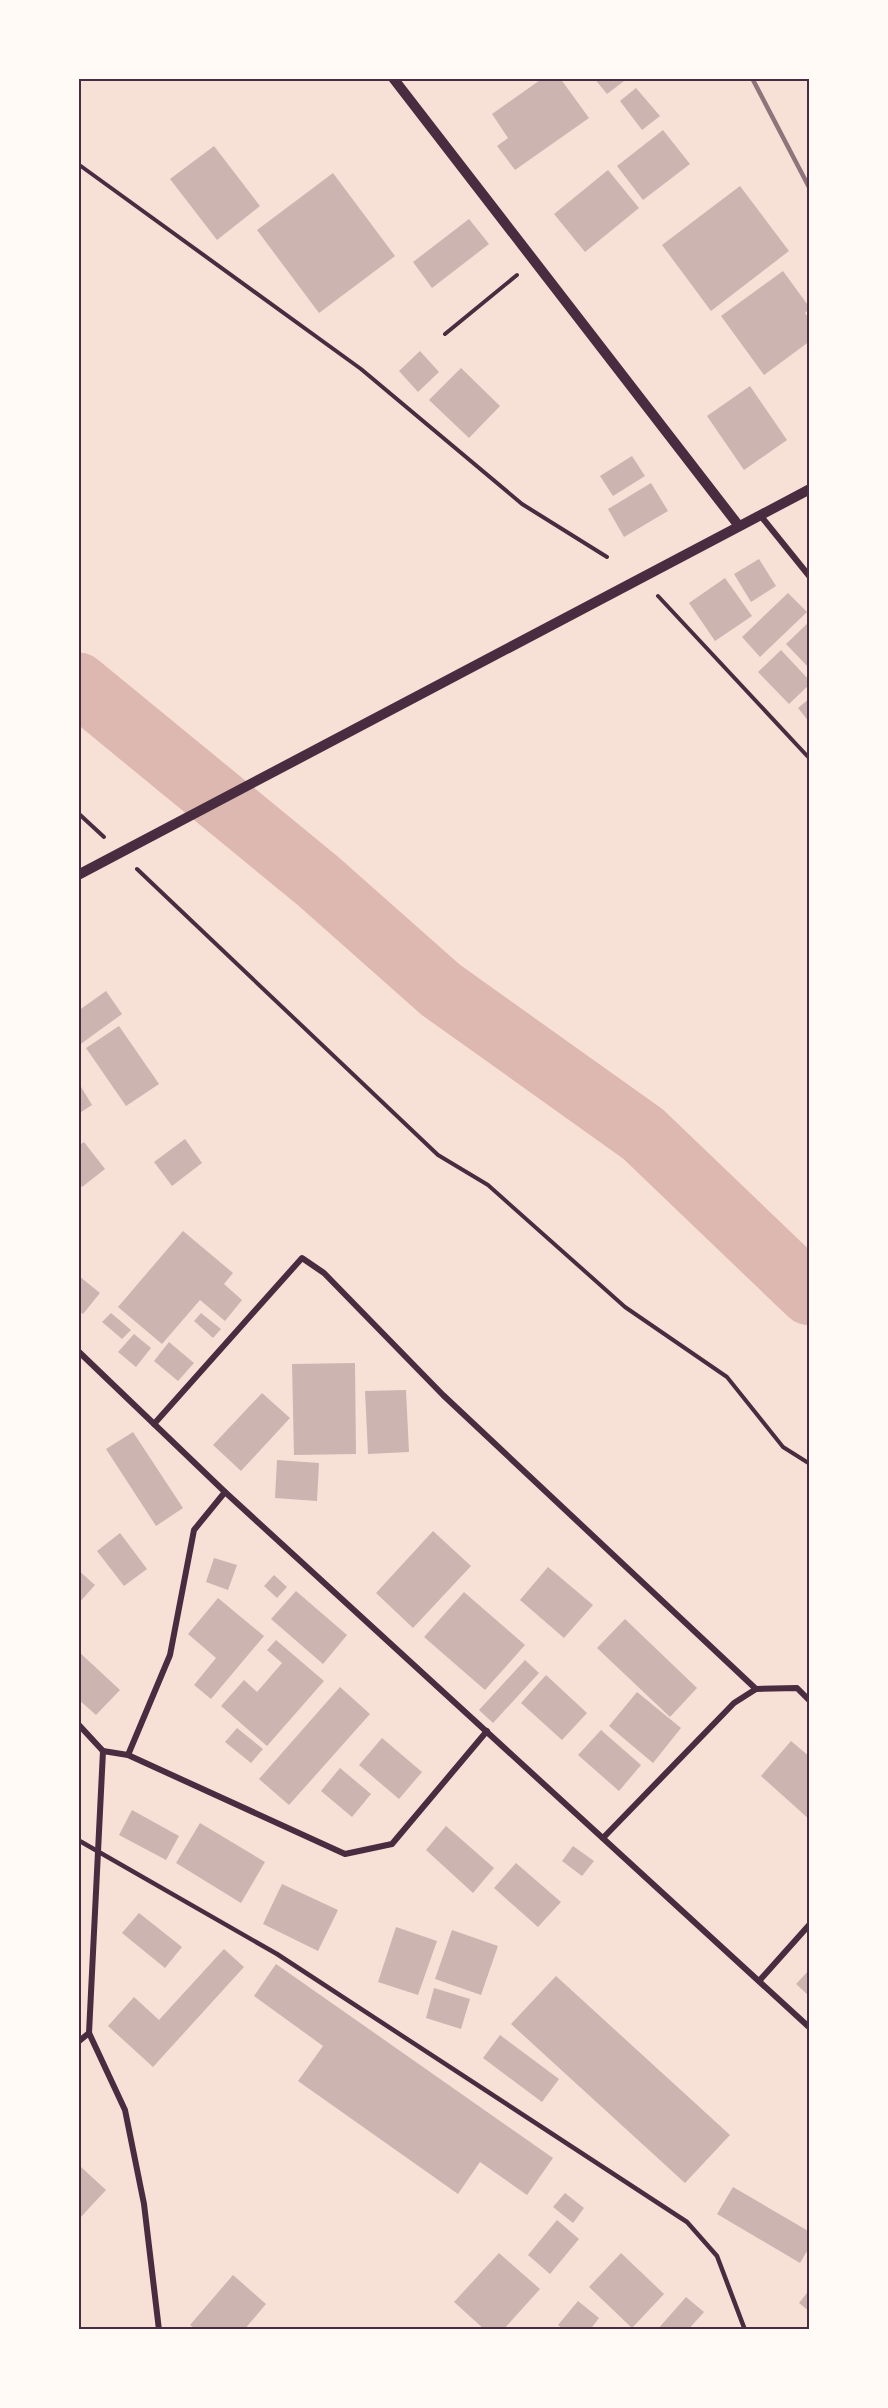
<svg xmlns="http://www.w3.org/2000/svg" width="888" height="2408" font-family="'Open Sans',sans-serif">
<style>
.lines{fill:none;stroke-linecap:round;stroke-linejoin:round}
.river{stroke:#dcb8b0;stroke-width:63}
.building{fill:#ccb4b1}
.path{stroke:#4a2c40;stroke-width:4}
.service{stroke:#4a2c40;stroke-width:4.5}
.minor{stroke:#4a2c40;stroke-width:6}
.tertiary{stroke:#4a2c40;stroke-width:10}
.rail{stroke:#8f747c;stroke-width:4.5}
.neatline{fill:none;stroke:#4a2c40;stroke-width:2}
</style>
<rect width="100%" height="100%" fill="#f7e1d7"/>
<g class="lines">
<polyline class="river" points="78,684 318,881 441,990 643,1134 810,1294"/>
</g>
<g class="building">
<polygon points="543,78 560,78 589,118 515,170 497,146 508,138 492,114"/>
<polygon points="594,78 628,78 607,94"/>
<polygon points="636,88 660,116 642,130 620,101"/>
<polygon points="663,130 690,164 643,200 617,166"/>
<polygon points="214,146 260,206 217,240 170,179"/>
<polygon points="608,170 639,208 585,252 554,214"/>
<polygon points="333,173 395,256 319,313 257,230"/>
<polygon points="740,186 789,251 711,311 662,245"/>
<polygon points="469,219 489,244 432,288 413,262"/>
<polygon points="783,271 810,308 805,313 810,320 810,341 764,375 721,316"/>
<polygon points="420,351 439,372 418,392 399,371"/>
<polygon points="461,368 500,406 469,438 429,400"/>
<polygon points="750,386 787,440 744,470 707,416"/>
<polygon points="632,456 645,476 613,496 600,476"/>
<polygon points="651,483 668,511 624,537 608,509"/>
<polygon points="759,559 776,586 751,602 734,574"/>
<polygon points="725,578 752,616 715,641 689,603"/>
<polygon points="788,593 807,612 760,657 742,637"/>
<polygon points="810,621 810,669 786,644"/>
<polygon points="781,650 810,681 810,684 789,704 758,672"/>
<polygon points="810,698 810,723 798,708"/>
<polygon points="106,991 122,1014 78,1046 78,1011"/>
<polygon points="119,1026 159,1084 126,1106 86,1048"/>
<polygon points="78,1082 92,1105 78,1114"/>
<polygon points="185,1139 202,1163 172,1186 154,1162"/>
<polygon points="84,1142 105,1169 82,1187 78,1181 78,1146"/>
<polygon points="183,1231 233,1273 224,1284 242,1300 225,1321 200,1300 162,1344 118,1307"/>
<polygon points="79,1276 100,1293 83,1314 78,1311"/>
<polygon points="111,1313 131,1330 122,1339 102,1322"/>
<polygon points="201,1313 221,1329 213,1338 194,1321"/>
<polygon points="134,1334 151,1348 136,1367 118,1352"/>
<polygon points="169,1342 194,1363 178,1381 154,1361"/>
<polygon points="355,1363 356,1454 294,1455 292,1364"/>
<polygon points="406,1390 409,1452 368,1454 365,1391"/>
<polygon points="262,1393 290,1418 241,1471 213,1445"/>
<polygon points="133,1432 183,1508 156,1526 106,1449"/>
<polygon points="277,1460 319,1463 317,1501 275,1498"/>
<polygon points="433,1531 471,1566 413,1628 376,1593"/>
<polygon points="120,1533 147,1569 124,1586 97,1551"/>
<polygon points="214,1558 237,1565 228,1590 206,1582"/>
<polygon points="548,1567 593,1605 564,1638 520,1600"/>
<polygon points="78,1570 95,1585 78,1604"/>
<polygon points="274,1575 287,1587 277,1598 264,1586"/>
<polygon points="296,1591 347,1635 323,1664 271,1619"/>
<polygon points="464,1592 525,1645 485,1690 424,1637"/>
<polygon points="218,1598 264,1636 211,1699 194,1685 216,1658 188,1634"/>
<polygon points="625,1619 697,1688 670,1717 597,1648"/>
<polygon points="276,1640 324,1681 267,1746 221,1706 244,1680 257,1692 282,1663 267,1650"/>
<polygon points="78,1651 120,1690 96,1715 78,1699"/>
<polygon points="525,1660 539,1673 493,1723 479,1710"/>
<polygon points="546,1675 587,1713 562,1740 521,1703"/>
<polygon points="340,1687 370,1714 289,1805 259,1779"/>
<polygon points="637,1692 681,1728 653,1763 609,1726"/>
<polygon points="237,1728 263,1749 251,1763 225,1742"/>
<polygon points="601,1730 641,1765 619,1791 578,1755"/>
<polygon points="382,1738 422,1772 399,1799 359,1765"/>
<polygon points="791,1741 810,1757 810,1820 761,1776"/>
<polygon points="340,1768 371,1794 352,1817 321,1791"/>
<polygon points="132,1810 179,1836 166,1860 119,1835"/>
<polygon points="200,1823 265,1862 241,1903 176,1863"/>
<polygon points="446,1826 494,1868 473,1893 426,1850"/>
<polygon points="573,1846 594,1861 582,1876 562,1861"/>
<polygon points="516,1863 561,1902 538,1927 494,1888"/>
<polygon points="282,1884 338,1910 318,1951 263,1924"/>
<polygon points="139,1913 182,1947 165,1968 122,1933"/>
<polygon points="396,1927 437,1941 418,1995 378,1982"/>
<polygon points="452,1930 498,1946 481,1995 435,1979"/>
<polygon points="224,1949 244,1967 153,2067 108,2026 134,1997 159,2020"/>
<polygon points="276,1964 553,2158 527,2195 480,2162 458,2194 298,2081 323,2046 254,1996"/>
<polygon points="810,1969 810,1997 796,1984"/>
<polygon points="556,1976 730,2135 685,2183 511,2024"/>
<polygon points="434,1988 470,1999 461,2029 426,2018"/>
<polygon points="500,2035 559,2079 542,2102 483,2058"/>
<polygon points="81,2167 106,2190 78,2220 78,2171"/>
<polygon points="733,2187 810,2232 810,2246 800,2263 717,2214"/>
<polygon points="565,2193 584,2208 573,2223 553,2207"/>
<polygon points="557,2220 579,2239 550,2274 528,2255"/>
<polygon points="499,2253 540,2289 503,2330 485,2330 454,2302"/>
<polygon points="621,2253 664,2294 632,2328 589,2287"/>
<polygon points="233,2275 266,2304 244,2330 196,2330 190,2325"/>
<polygon points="810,2289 810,2312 799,2303"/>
<polygon points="686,2297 704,2312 688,2330 657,2330"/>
<polygon points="578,2301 599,2318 590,2330 564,2330 558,2325"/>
</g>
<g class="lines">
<g class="path">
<polyline points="78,164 361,369 522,504 607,557"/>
<polyline points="445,334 517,275"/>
<polyline points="658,596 810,759"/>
<polyline points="78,813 104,837"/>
<polyline points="137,869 438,1155 488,1185 625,1307 727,1377 783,1447 810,1464"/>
</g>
<polyline class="service" points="78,1840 277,1954 687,2222 717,2256 745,2330"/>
<g class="minor">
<polyline points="760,515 810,577"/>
<polyline points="78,1351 225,1492 810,2028"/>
<polyline points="154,1424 302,1258 324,1273 443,1395 756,1689"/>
<polyline points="78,1724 103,1751 128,1755 345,1854 392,1844 487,1731"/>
<polyline points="103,1751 89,2033 125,2110 144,2204 159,2330"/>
<polyline points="128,1755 170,1655 194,1530 225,1492"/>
<polyline points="603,1838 734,1703 756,1689 797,1688 810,1701"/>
<polyline points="759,1981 810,1924"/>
<polyline points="78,2042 89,2033"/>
</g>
<g class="tertiary">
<polyline points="393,78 739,526"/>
<polyline points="78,875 810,489"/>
</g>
<polyline class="rail" points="752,78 810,189"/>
</g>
<rect width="888" height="2408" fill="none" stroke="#fffaf5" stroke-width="159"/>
<rect x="80" y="80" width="728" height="2248" class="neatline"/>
</svg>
